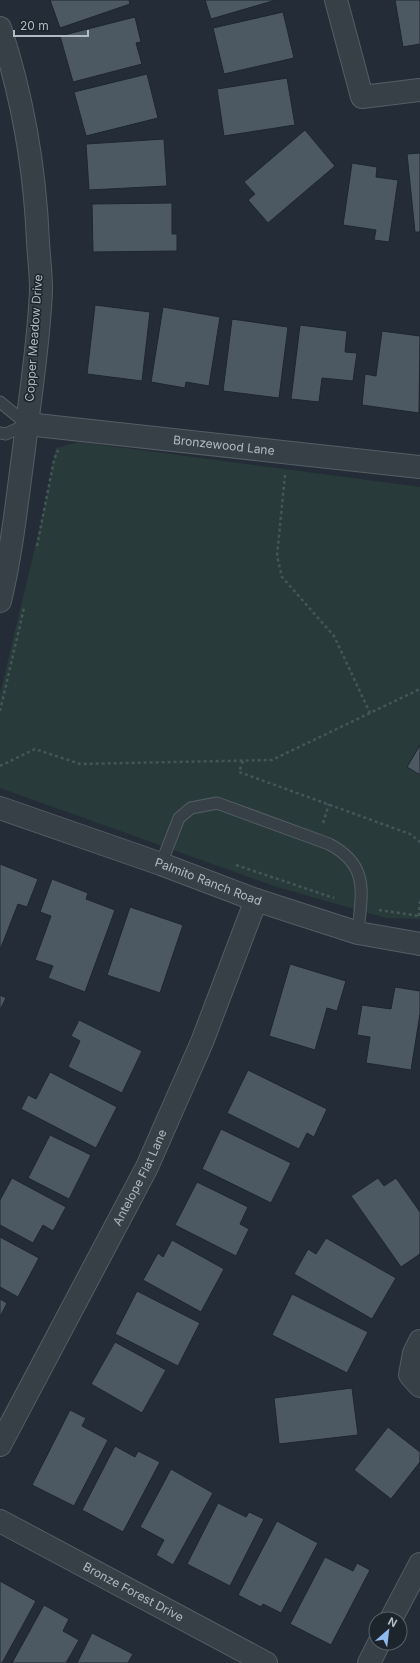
<svg xmlns="http://www.w3.org/2000/svg" width="420" height="1663" font-family="Inter,sans-serif">
<style>
.green{fill:#283b3a}
.building{fill:#4c5862;stroke:#1e262e}
.lines{fill:none;stroke-linecap:round;stroke-linejoin:round}
.lane-casing{stroke:#555d65;stroke-width:13}
.street-casing{stroke:#555d65;stroke-width:24}
.path{stroke:#455657;stroke-width:2.5;stroke-dasharray:3 3;stroke-linecap:butt}
.lane{stroke:#373f47;stroke-width:11}
.street{stroke:#373f47;stroke-width:22}
.labels{text-anchor:middle;stroke-width:3;stroke-linejoin:round;paint-order:stroke}
.street-label{font-size:12px;fill:#b2bac3;stroke:#1c242c}
</style>
<rect width="100%" height="100%" fill="#242d37"/>
<polygon class="green" points="79,442 420,487 420,919 386,918 277,887 0,788 0,694 44,510 56,448"/>
<g class="building">
<polygon points="50,0 129,0 130,4 60,28"/>
<polygon points="205,0 276,0 211,19"/>
<polygon points="395,0 420,0 420,44 403,47"/>
<polygon points="283,12 294,58 224,74 213,28"/>
<polygon points="135,17 141,42 136,43 142,64 73,82 60,36"/>
<polygon points="147,74 158,118 86,136 74,92"/>
<polygon points="287,78 295,125 224,136 217,89"/>
<polygon points="305,130 335,166 268,223 248,200 255,194 244,182"/>
<polygon points="164,139 167,186 89,190 86,144"/>
<polygon points="420,153 420,232 415,232 407,154"/>
<polygon points="352,163 377,167 376,177 398,180 389,242 374,240 376,230 343,225"/>
<polygon points="172,203 172,234 177,234 177,251 93,252 92,204"/>
<polygon points="95,305 150,312 142,381 87,374"/>
<polygon points="163,307 220,317 209,386 186,382 185,388 151,382"/>
<polygon points="232,319 288,327 279,398 223,391"/>
<polygon points="300,325 347,331 345,352 357,353 353,381 322,378 319,402 291,399"/>
<polygon points="382,331 420,336 419,413 362,405 365,374 376,376"/>
<polygon points="420,745 420,775 407,767"/>
<polygon points="0,864 38,879 27,907 18,904 0,950"/>
<polygon points="52,879 88,893 86,899 115,910 85,992 48,978 53,966 35,960 51,916 40,912"/>
<polygon points="130,907 183,925 160,993 107,975"/>
<polygon points="290,964 346,981 337,1011 327,1008 315,1050 269,1036"/>
<polygon points="395,987 420,991 420,1014 411,1070 366,1063 370,1037 357,1035 362,1005 391,1009"/>
<polygon points="0,995 6,998 0,1010"/>
<polygon points="79,1020 142,1051 122,1093 68,1067 80,1041 71,1036"/>
<polygon points="248,1070 327,1109 314,1137 307,1133 299,1149 227,1113"/>
<polygon points="50,1072 117,1107 96,1148 21,1109 28,1095 36,1099"/>
<polygon points="221,1129 291,1163 271,1203 202,1169"/>
<polygon points="50,1135 91,1155 69,1199 28,1178"/>
<polygon points="12,1178 66,1207 53,1231 43,1225 33,1243 0,1225 0,1200"/>
<polygon points="378,1178 384,1186 396,1178 420,1212 420,1254 401,1267 351,1196"/>
<polygon points="197,1182 248,1207 240,1224 249,1229 236,1256 175,1225"/>
<polygon points="0,1237 39,1258 18,1297 0,1287"/>
<polygon points="326,1238 396,1278 372,1319 294,1274 308,1249 316,1254"/>
<polygon points="172,1240 224,1269 201,1312 143,1280 158,1253 163,1257"/>
<polygon points="137,1291 200,1323 178,1366 115,1334"/>
<polygon points="292,1294 368,1332 347,1373 272,1335"/>
<polygon points="0,1299 7,1303 0,1317"/>
<polygon points="115,1342 166,1370 142,1413 91,1384"/>
<polygon points="352,1388 358,1435 279,1444 274,1398"/>
<polygon points="70,1410 86,1418 82,1426 108,1440 74,1506 32,1485"/>
<polygon points="388,1427 420,1452 420,1462 391,1499 354,1470"/>
<polygon points="115,1446 135,1457 138,1451 160,1462 123,1532 82,1510"/>
<polygon points="171,1469 213,1493 173,1565 156,1555 164,1540 140,1527"/>
<polygon points="218,1503 246,1517 249,1512 264,1519 230,1586 187,1564"/>
<polygon points="277,1521 318,1543 281,1613 263,1604 261,1607 238,1595"/>
<polygon points="325,1557 353,1571 357,1563 370,1570 331,1645 290,1624"/>
<polygon points="0,1581 36,1601 2,1663 0,1663"/>
<polygon points="44,1605 69,1619 63,1631 79,1640 66,1663 12,1663"/>
<polygon points="92,1633 133,1654 128,1663 77,1663"/>
</g>
<g class="lines">
<g class="lane-casing">
<g id="lane">
<polyline points="0,402 27,424 6,434 0,433"/>
<path d="M161,864L179,818L191,808L217,803L329,844C371,866 361,894 358,933"/>
</g>
</g>
<g class="street-casing">
<g id="street">
<polyline points="336,0 362,97 420,90"/>
<path d="M0,28C23,98 35,169 38,242C39,258 41,274 41,290C39,343 30,396 24,449C17,500 12,551 0,601"/>
<path id="s1" d="M27,424L420,467"/>
<path id="s2" d="M0,808L161,864L256,900L358,933L420,944"/>
<polyline points="420,1341 414,1353 410,1375 420,1386"/>
<path id="s3" d="M0,1445L147,1167L202,1042L256,900"/>
<path id="s4" d="M0,1521L266,1663"/>
<polyline points="391,1619 420,1564"/>
<polyline points="369,1663 379,1643"/>
</g>
</g>
<g class="path">
<polyline points="285,475 277,556 282,577 334,636 370,713"/>
<polyline points="37,546 54,460 58,450"/>
<polyline points="0,711 24,608"/>
<polyline points="243,761 239,772 410,834 420,842"/>
<polyline points="0,766 35,749 80,764 272,760 420,689"/>
<polyline points="323,823 329,804"/>
<polyline points="236,865 334,898"/>
<polyline points="379,910 420,916"/>
<polyline points="419,916 420,900"/>
</g>
<use href="#lane" class="lane"/>
<use href="#street" class="street"/>
</g>
<g class="labels">
<g class="street-label">
<text transform="translate(34 338) rotate(-86)" y="4">Copper Meadow Drive</text>
<text dy="4" stroke="none"><textPath href="#s1" startOffset="198">Bronzewood Lane</textPath></text>
<text dy="4" stroke="none"><textPath href="#s2" startOffset="221">Palmito Ranch Road</textPath></text>
<text dy="4" stroke="none"><textPath href="#s3" startOffset="302">Antelope Flat Lane</textPath></text>
<text dy="4" stroke="none"><textPath href="#s4" startOffset="151">Bronze Forest Drive</textPath></text>
</g>
</g>
<g transform="translate(388 1631) rotate(28)"><circle r="19" fill="#1c242c" stroke="#586068"/>
<path d="M0-3L7 15L0 10L-7 15Z" fill="#8fbaec"/>
<text y="-6" font-size="11" font-weight="bold" text-anchor="middle" fill="#b2bac3">N</text>
</g>
<path d="M14 30v6h74v-6" fill="none" stroke="#b2bac3" stroke-width="2"/>
<text x="20" y="30" font-size="12" fill="#b2bac3" stroke="#1c242c" stroke-width="3" paint-order="stroke">20 m</text>
</svg>
